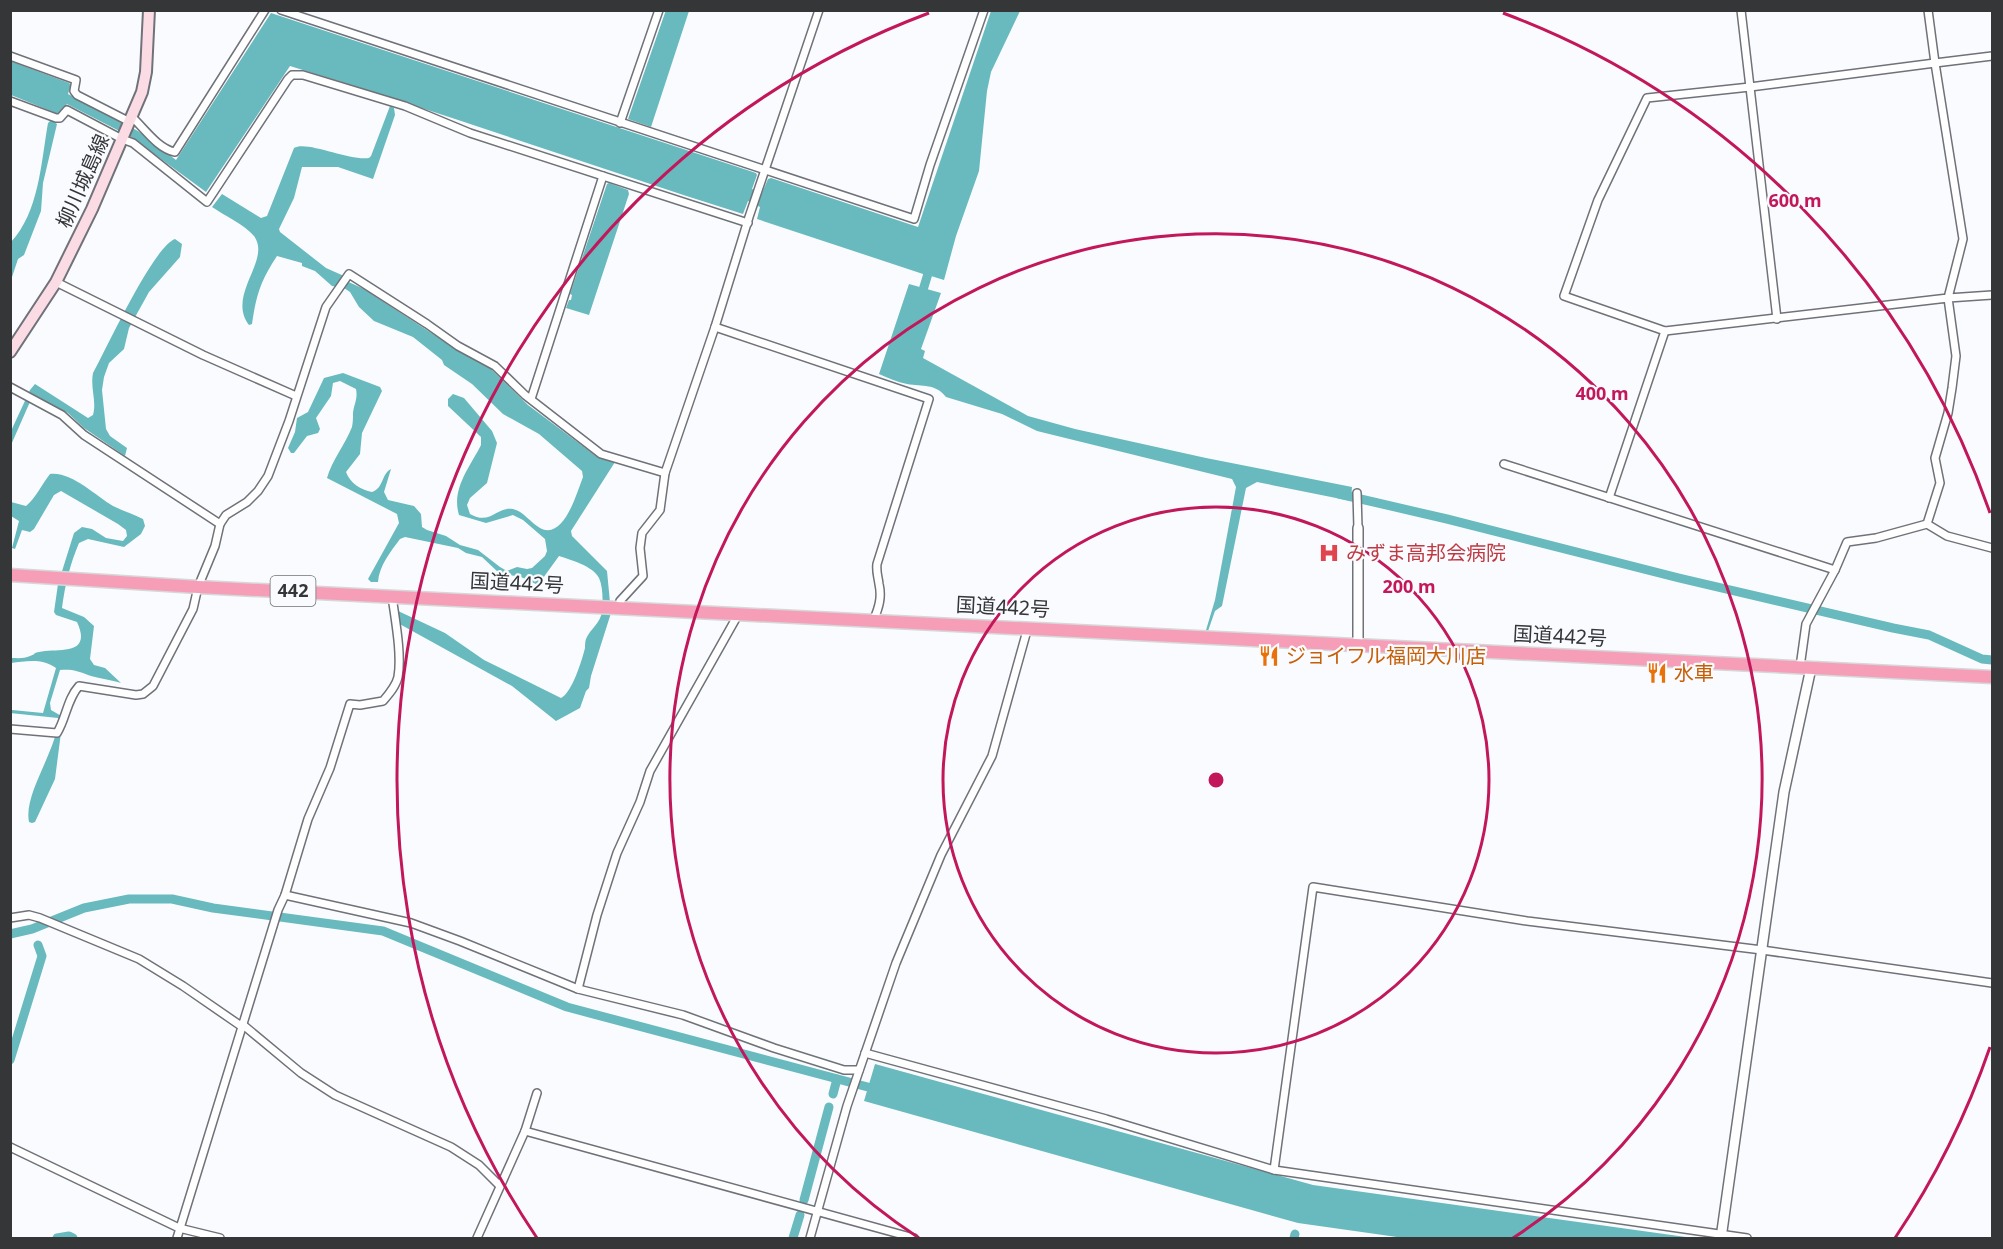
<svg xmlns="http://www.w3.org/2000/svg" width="2003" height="1249" font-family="'Noto Sans','Noto Sans JP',sans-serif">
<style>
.water{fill:#68babe}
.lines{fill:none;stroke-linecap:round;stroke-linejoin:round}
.canal{stroke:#68babe;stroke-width:9}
.minor-casing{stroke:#6f7278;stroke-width:10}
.tertiary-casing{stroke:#6f7278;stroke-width:12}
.secondary-casing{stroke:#6f7278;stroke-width:14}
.trunk-casing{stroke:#d6d7d7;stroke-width:15}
.minor{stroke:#fff;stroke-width:7}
.tertiary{stroke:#fff;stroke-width:9}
.secondary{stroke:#fbdbe4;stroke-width:10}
.trunk{stroke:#f69eb8;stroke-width:12}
.ring{fill:none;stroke:#c2185b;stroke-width:3}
.labels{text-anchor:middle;stroke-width:4.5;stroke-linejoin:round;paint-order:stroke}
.shield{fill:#fafbfe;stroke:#6f7173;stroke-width:1.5}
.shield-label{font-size:18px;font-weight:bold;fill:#343638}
.street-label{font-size:20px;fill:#343638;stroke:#fafbfe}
.health-label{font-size:20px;fill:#be3a42;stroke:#fafbfe;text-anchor:start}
.food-label{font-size:20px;fill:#c56008;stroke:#fafbfe;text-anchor:start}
.centre{fill:#c2185b;stroke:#fafbfe;stroke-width:3}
.ring-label{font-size:18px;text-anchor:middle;font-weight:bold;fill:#c2185b;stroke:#fafbfe;stroke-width:4.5;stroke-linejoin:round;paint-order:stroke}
</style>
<rect width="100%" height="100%" fill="#fafbfe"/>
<g class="water">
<polygon points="666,10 689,11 651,127 628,119"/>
<path d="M991,11H1020L991,72L987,91L979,171L956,236L944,280L931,276L930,279L924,277L923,274L757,219L760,207L748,201L743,214C592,166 442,113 290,66L206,192L131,137L67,104L58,114L11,95L10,61L69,83L71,85L68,94L138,131L176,160L271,13L756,173L757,175L752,189L762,193L768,179L771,178L918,227Z"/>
<path d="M390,106L394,108L395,115L373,179L338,167H302L294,198L279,229L280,232L326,268L344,276L342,279L364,289L448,344L491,369L528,405L596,456L615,462L571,531L572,536L607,571L611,613L591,676L589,688L586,691L580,708L556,721L512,686L396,622V610L445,633L484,660L561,698C572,693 582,660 585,648C585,645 585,642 586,639C590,629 601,623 602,611C603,601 603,587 599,578C593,566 571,560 559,556L538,585L521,577L499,573L482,557L466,553L458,548L405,537L400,539C391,551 379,566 378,582H371L368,579L399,523L397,514L327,478C332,460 345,445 352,427C353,422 353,417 353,413C354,404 358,399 356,389L340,381L333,383L331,396L316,418L320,429L318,433L307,436L294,453H291L288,448L295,432L297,418L308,412L324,378L343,373L380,387L382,391L362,433L360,454L346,472C350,483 361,490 372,492C384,488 381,474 391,469L384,492L388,500L414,506L421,514L422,527L427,530L446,536L460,545L478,550L500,567L507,571L517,567L527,569L532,568L545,556L547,551L545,539L523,520L513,515L486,523L459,515C451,489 470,467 481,445V437L448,406V399L453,394L464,398L492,431L497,443L487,483L470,498L467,505L470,514C491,526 496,506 513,509C523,511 531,523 540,528C564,541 577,492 583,477L582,471L539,434L503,414L472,384L444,365L442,360L413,337L374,321L359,307L350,292L344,288L332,286L315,271L302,266V263L277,256C261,280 256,295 252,324L249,325C226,295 272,260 254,236C244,224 225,216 212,207L222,194L261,218L267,216L294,148C306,140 349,161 369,158L371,156Z"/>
<path d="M51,120L57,124L43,183L41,211L24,255L18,259L11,280V242C39,212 41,163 48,123Z"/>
<polygon points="609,183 628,190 629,194 589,315 566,308 569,300 571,300 572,295 570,294 607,184"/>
<path d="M175,239L182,244L180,257L149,292L129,328L124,349L109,363L104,377L102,390L106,429L110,436L127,448L125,456L84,428L68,413L33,395L11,445V431L30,390L35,384L88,418L93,415C97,401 90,388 93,373C107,348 153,247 175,239Z"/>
<path d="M909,284L941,293L921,349L925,351L923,358L1028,416L1075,429L1206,458L1352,487L1351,501L1257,482L1246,488L1222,606L1215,611L1208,631L1206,630L1215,600L1236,487L1232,479L1037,431L1002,414L946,397C935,383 923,387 907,384C897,382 888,378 879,374Z"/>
<path d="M50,474C71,471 96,496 113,506C123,511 133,514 143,519L145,526L141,534L124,547L88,539L79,543C70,564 65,585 62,608L84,617L94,626L90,659L94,665L105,668L121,683C113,680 95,678 88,675C78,671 72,669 60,670L50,703L51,710L63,717L55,779L35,822L32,823L29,822C23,793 59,748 58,718L10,713L12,710L43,713L56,668C43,658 26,661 11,663V658C17,658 24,659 30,656C38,653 31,654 39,652C57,648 93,657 77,622L56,615L54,612L58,584L74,533L82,527L92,529L106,538L123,541L127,536L126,530L118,524L61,491L54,495L34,529L30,532L22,530L15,549L12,548L19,521L11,516V502L26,506C35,499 42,484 50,474Z"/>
<polygon points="875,1064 1313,1185 1693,1238 1404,1238 1298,1223 864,1101"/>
</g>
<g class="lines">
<g class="canal">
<polyline points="920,300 930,267"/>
<polyline points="1339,494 1447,519 1679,578 1893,628 1929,635 1982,659 1992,660"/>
<polyline points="10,934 32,929 84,908 129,899 172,899 213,908 383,931 567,1007 879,1090"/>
<polyline points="10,1060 42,956 38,945"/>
<polyline points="833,1094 837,1079"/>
<polyline points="804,1200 829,1107"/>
<polyline points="57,1238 69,1236 73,1238"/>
<polyline points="793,1238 800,1215"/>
<polyline points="1294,1238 1295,1234"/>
</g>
<g class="minor-casing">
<g id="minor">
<polyline points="281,10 914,219 930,165 984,10"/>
<polyline points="1741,10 1777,319"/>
<polyline points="1928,10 1935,63 1992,56"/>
<polyline points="10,56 76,80 74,91 77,95 130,122"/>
<polyline points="10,101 56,118 60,118 67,110 122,139 133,143 207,202 288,79 292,75 303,75 405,106 470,133 748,223"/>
<path d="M132,117C144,128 158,149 175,152L265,10"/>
<polyline points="620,123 659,10"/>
<polyline points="56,282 203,355 296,396"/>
<path d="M715,327L929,399L877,564C876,572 878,576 879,584C882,597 879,607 874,619"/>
<polyline points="10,387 62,415 84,435 220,524"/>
<polyline points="531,399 603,176"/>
<polyline points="1504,464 1835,570 1806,624 1800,667"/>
<polyline points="1357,493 1358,528"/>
<polyline points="1609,498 1665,331"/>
<polyline points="1927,524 1940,483 1935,458 1948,413 1952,388 1956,356 1948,298 1963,239 1935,63 1750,87 1647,98 1598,200 1564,296 1665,331 1948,298 1992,295"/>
<polyline points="1835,570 1847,542 1876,538 1927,524 1947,536 1992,548"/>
<polyline points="622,608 620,601 643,576 640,548 642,533 660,510 665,473 715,327 749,217 819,10"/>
<path d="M10,729L57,733C66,719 67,699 79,686L136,695L143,694L153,686L193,609L198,587L215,546L220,524L226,515L247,502L258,491L268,476L289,421L326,307L349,274L427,324L458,346L495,366L525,395L601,454L665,473"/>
<polyline points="285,895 411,923 460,941 578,989 683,1015 774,1048 844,1070 859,1070"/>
<polyline points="10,918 29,915 40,918 139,959 183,986 241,1026"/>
<polyline points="578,989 597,915 617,853 640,802 650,771 739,613"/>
<polyline points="242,1024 301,1073 335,1095 451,1147 479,1165 500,1186"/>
<polyline points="865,1053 1106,1119 1274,1170 1747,1238"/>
<polyline points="525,1131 914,1238"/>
<polyline points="10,1147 179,1228 220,1238"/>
<polyline points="1274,1170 1313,887 1527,921 1762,950 1992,983"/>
<path d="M177,1238L278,910L285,895L308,819L330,768L350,704L360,705L383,701C389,694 396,686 398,677C402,654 395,619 392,596"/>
<polyline points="477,1238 525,1131 537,1093"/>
<polyline points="810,1238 847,1106 896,963 941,855 992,756 1028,627"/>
</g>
</g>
<g class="tertiary-casing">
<g id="tertiary">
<polyline points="1358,645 1358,528"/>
<polyline points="1721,1238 1784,792 1811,668"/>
</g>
</g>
<g class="secondary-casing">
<polyline id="secondary" points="10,352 56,282 92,209 142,92 146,72 149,10"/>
</g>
<g class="trunk-casing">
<polyline id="trunk" points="10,575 198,587 1992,677"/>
</g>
<use href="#minor" class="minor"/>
<use href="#tertiary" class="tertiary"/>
<use href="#secondary" class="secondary"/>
<use href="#trunk" class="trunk"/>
</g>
<g class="ring">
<circle cx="1216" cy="780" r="273"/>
<path d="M919 1238A546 546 0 1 1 1513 1238"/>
<path d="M1990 1047A819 819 0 0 1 1895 1238M537 1238A819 819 0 0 1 929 13M1503 13A819 819 0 0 1 1990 513"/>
</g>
<defs>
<g id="hospital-bare" transform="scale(1.62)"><path d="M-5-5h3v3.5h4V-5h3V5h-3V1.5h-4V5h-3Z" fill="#e0444e" stroke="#fafbfe" stroke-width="2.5" paint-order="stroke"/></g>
<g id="restaurant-bare" transform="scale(1.62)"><path d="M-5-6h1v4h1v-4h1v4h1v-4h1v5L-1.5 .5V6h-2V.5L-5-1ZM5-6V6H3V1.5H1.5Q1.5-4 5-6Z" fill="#e8710a" stroke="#fafbfe" stroke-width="2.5" paint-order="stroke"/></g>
</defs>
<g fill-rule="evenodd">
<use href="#hospital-bare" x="1329" y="553"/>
<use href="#restaurant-bare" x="1269" y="656"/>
<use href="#restaurant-bare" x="1657" y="673"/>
</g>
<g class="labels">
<rect class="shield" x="270.5" y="576" width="45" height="30" rx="4.5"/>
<g class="shield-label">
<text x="293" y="597">442</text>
</g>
<g class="street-label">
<text transform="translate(83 181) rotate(-66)" y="7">柳川城島線</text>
<text transform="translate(517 583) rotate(3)" y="7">国道442号</text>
<text transform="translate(1003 607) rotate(3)" y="7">国道442号</text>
<text transform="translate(1560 636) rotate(3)" y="7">国道442号</text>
</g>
<g class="health-label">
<text x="1346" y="560">みずま高邦会病院</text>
</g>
<g class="food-label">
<text x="1286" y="663">ジョイフル福岡大川店</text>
<text x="1674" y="680">水車</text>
</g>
</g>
<circle cx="1216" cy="780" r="9" class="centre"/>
<g class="ring-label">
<text x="1795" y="207">600 m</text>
<text x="1602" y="400">400 m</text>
<text x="1409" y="593">200 m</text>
</g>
<rect width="2003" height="1249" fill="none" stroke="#343638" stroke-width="24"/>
</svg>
